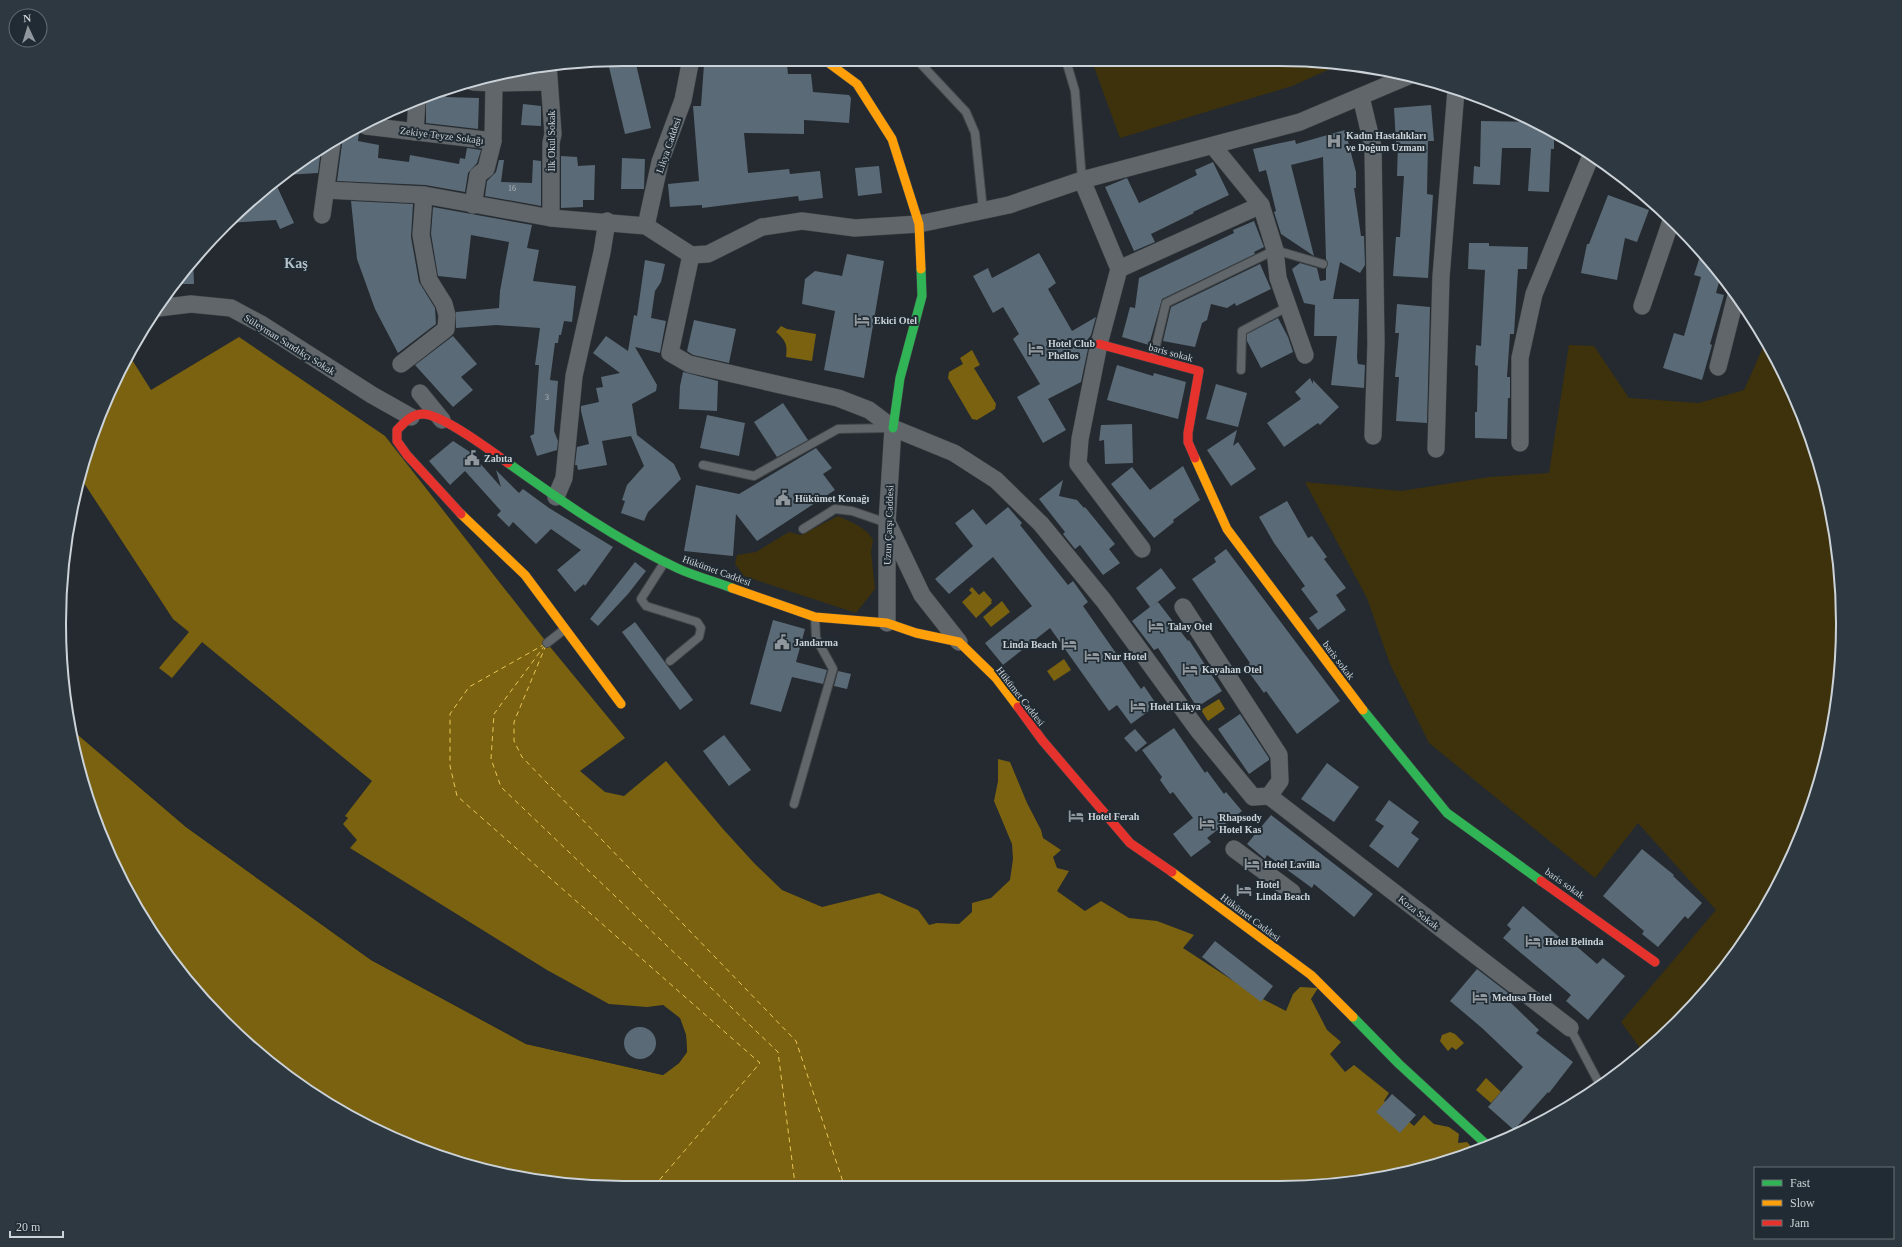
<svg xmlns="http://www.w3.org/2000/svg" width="1902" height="1247" font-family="'Times New Roman',serif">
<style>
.green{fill:#3e320c}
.water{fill:#7a6210}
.pier{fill:#242a2f}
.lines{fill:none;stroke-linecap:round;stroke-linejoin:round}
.ferry{stroke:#eac557;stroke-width:1;stroke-dasharray:5 4;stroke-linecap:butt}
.building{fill:#5a6a76}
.lane-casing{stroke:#404548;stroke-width:10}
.street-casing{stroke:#404548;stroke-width:18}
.fast-casing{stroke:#404548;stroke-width:10}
.slow-casing{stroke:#404548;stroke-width:10}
.jam-casing{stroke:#404548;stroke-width:10}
.lane{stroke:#61666a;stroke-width:8}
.street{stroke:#61666a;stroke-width:17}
.fast{stroke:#30b455;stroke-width:9}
.slow{stroke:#ff9f0a;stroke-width:9}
.jam{stroke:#e5322d;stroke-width:9}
.labels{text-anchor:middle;stroke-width:4;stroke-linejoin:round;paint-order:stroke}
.number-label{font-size:8px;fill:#b0b9c0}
.street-label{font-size:10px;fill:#ccd3d8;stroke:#202b33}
.poi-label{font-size:10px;font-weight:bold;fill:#ccd3d8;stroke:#202b33;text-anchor:start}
.district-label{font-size:14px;font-weight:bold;fill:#b4c2cc;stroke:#202b33}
.rim{fill:none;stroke:#ccd3d8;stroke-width:2}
</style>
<rect width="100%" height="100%" fill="#242a2f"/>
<g class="green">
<polygon points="1093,64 1341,64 1292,86 1120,138"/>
<polygon points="1765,343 1785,374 1824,477 1842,586 1838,697 1813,805 1767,906 1703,996 1643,1052 1621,1022 1716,910 1638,823 1595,878 1429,743 1390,664 1367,598 1305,482 1401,491 1490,477 1549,473 1569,345 1594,346 1629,398 1699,403 1744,390"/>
<path d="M838,516C851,522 866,527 873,540L871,552L875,589L856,613L744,576L735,564L737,555L756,552L789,532L801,535Z"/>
</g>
<g class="water">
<path d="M781,326L787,329L816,334L812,361L786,357C788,344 785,340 776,332Z"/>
<polygon points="239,337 385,436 551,648 625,738 580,771 605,792 624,796 666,761 723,829 754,863 782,890 822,907 879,893 918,910 929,925 937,923 959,924 972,912 972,903 991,898 1010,880 1013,859 1012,844 994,801 998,781 998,759 1010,762 1027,803 1041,830 1043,838 1061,850 1053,857 1057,868 1069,871 1057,891 1085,911 1101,901 1129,918 1157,921 1194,935 1183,948 1255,995 1286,1011 1293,994 1300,987 1318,988 1311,999 1327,1030 1341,1042 1330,1054 1345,1072 1354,1065 1389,1093 1384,1101 1414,1126 1424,1115 1434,1124 1449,1127 1459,1134 1458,1143 1467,1142 1474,1150 1425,1169 1315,1187 550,1183 407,1145 310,1093 251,1048 154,937 102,840 78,769 72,730 186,827 371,960 526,1044 663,1075 679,1063 687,1052 686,1035 680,1019 663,1005 647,1007 609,1004 547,970 350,848 357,840 343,824 348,818 345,816 372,781 202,642 172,678 159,668 189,632 173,619 82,480 89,442 117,374 129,355 151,390"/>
<polygon points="972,350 980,365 974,368 996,404 995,409 977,420 972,419 948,378 949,372 963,364 960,358"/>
<polygon points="972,587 979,595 984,591 992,600 991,602 992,603 976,618 962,602 972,593 969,590"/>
<polygon points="1002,601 1010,612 991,627 983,617"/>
<polygon points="1064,659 1071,670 1054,681 1047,671"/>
<polygon points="1219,699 1225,709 1208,721 1201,710"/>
<polygon points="1450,1032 1455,1034 1464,1043 1456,1050 1452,1047 1448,1051 1440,1041 1442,1035"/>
<polygon points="1486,1078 1501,1092 1491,1103 1476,1090"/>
</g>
<polygon class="pier" points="71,728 188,826 372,959 526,1042 663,1073 678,1062 685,1051 684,1035 678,1020 662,1008 663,1005 680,1018 686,1035 687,1052 679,1063 663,1075 526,1044 371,960 186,827"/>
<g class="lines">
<g class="ferry">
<polyline points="545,644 469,687 450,714 450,766 457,796 760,1063 656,1184"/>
<polyline points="545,645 494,714 491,759 501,787 778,1052 795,1184"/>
<polyline points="546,645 514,722 514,741 522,757 796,1041 844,1185"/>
</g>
</g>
<g class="building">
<polygon points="623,64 636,64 651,128 625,134 609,67"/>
<polygon points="704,64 787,65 788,74 811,74 813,92 849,95 851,98 849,123 804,120 804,134 744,133 748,173 789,169 790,174 820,171 823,198 799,201 798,196 702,208 702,205 670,207 668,184 699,181 693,106 701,106"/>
<polygon points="447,88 446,97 479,98 478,129 426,123 426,97"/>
<polygon points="523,104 541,106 541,126 521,125"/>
<polygon points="1431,105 1434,141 1428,141 1427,194 1433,195 1428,278 1393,276 1396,237 1400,237 1404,176 1397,176 1398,143 1396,143 1394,108"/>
<polygon points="1481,121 1535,122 1554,135 1554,149 1551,149 1549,192 1528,191 1531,148 1502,148 1500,185 1473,184 1474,166 1480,167"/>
<polygon points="1345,130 1356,172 1356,188 1354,188 1361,236 1364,236 1365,265 1360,273 1340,262 1333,299 1359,299 1357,358 1358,364 1365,365 1364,388 1331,385 1337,336 1314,336 1315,305 1304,303 1292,269 1300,263 1317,268 1320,281 1326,280 1326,269 1328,263 1326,259 1323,157 1291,165 1314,256 1281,234 1274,212 1276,211 1266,170 1259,172 1253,149 1295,140 1296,144"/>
<polygon points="357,131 359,133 358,141 379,145 378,158 409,162 410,155 459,164 460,158 465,159 467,148 481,150 477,163 468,173 465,192 425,185 337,181 342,144 341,139"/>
<polygon points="321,149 318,173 285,175 310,154"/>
<polygon points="561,156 577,157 578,166 595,165 594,200 583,200 583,207 561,208"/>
<polygon points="622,158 645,159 644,189 621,189"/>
<polygon points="499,160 504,160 501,182 532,183 533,160 541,161 541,206 485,196 487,181 496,172"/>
<polygon points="1213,162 1229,195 1193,212 1194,213 1151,234 1155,242 1134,251 1105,187 1127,178 1139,203 1197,175 1195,170"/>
<polygon points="879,166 882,193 858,196 855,168"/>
<polygon points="275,182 294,223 280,229 276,220 226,223"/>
<polygon points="1608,195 1649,210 1637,242 1625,238 1617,280 1581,273 1587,244 1589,244"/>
<polygon points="351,201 413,204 411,237 419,282 435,308 436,324 398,353 375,309 357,259"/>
<polygon points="433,207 532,225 527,248 539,250 533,281 576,286 572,322 564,321 561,335 559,335 558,343 555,343 550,380 558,381 554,431 558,441 557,450 537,456 530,436 534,434 539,365 535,365 540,328 496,325 456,328 456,312 499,308 500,291 509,242 471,235 466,279 438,276 431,234"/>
<polygon points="1254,221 1264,247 1254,252 1255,254 1162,299 1149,345 1122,337 1130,307 1135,308 1139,278 1234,233 1233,230"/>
<polygon points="1469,243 1489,243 1489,246 1528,247 1527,269 1518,269 1514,334 1510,334 1507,377 1510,377 1510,398 1508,398 1507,439 1475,438 1475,412 1477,412 1478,366 1475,365 1476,345 1481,346 1485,270 1468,269"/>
<polygon points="1039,253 1056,283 1048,289 1072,331 1096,317 1091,335 1087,341 1088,349 1081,382 1048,399 1066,430 1043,443 1017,397 1040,384 1013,339 1019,334 1003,307 993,313 973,276 988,268 992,278"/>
<polygon points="1701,253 1721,275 1716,293 1724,295 1710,344 1712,345 1702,380 1663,368 1674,333 1684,336 1701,277 1694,275"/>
<polygon points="847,254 884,261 864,378 824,370 835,311 802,304 805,279 815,271 842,276"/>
<polygon points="193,260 194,284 173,284 176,280"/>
<polygon points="645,260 665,264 661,282 655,291 651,318 666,321 660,353 635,347 657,385 656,391 632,404 637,435 674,464 681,479 648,512 644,521 621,513 625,501 622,500 627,485 644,466 631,436 602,441 607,465 578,470 577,465 575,465 577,447 589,444 581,411 581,406 599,402 596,388 603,387 601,377 620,373 593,353 606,336 628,351 634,315 637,316"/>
<polygon points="1260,264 1271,289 1236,306 1235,303 1227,308 1211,304 1207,320 1202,323 1195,347 1163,341 1171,307"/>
<polygon points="1397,304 1430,307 1427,423 1396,421 1399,377 1395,377 1399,333 1395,333"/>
<polygon points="1278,318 1288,337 1293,352 1261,368 1247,341 1247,334"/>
<polygon points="694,320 736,329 729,363 693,355 687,351"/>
<polygon points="453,336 477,364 461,377 473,390 453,407 415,365"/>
<polygon points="1117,365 1153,376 1154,373 1186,382 1178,419 1107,400"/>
<polygon points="683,372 718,381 717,411 679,409 680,386"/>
<polygon points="1310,378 1313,384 1313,380 1339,407 1320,425 1318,423 1284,447 1267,423 1301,399 1295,392"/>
<polygon points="1216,384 1247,393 1238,427 1206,419"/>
<polygon points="783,403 808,440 777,457 754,422"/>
<polygon points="707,415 745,423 739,456 700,448"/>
<polygon points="1132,424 1133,463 1105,464 1104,440 1099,441 1101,425"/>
<polygon points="1237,430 1233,446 1238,442 1256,469 1231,486 1207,450"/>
<polygon points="453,441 470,452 501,487 496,470 519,493 523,489 549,508 613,547 585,586 584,584 575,592 557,570 581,550 551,529 536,544 513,522 509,527 497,515 501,511 465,471 450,485 429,461"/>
<polygon points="816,448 832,468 823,474 835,490 757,541 736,514 733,556 684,551 696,485 739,494"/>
<polygon points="1183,466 1200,500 1173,520 1174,522 1154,538 1111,484 1132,467 1150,490"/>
<polygon points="1063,480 1059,496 1077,500 1084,508 1085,507 1115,544 1109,549 1120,563 1103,575 1080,545 1075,549 1063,534 1065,532 1039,499"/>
<polygon points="1287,501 1308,538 1312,536 1327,557 1324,559 1346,588 1336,595 1346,610 1318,630 1309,618 1318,612 1301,589 1305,586 1274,543 1259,517"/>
<polygon points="1008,507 1022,523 1020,525 1068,585 1073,581 1088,602 1083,606 1141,689 1144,686 1157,705 1131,724 1117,705 1109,711 1050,628 1003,665 985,643 1032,606 993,557 949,594 935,579 973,546 955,523 973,509 986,525"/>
<polygon points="1226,549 1340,701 1297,734 1266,691 1264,693 1245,667 1250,663 1192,579 1216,562 1214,558"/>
<polygon points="635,562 646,571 628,594 598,626 590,619"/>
<polygon points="1161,568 1176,588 1151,607 1158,602 1188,641 1189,640 1222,691 1197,707 1158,648 1154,650 1132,621 1150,607 1136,588"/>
<polygon points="773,620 805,629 796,662 827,670 823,684 792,677 781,712 750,704"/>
<polygon points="635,622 693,700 680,710 622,632"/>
<polygon points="838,671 851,674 847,689 834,686"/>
<polygon points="1240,714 1269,758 1269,760 1249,774 1218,729"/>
<polygon points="1174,728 1205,773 1207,771 1224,794 1226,792 1242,811 1207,838 1211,842 1191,857 1173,834 1193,818 1173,792 1170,794 1160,780 1162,777 1142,750"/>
<polygon points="1135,729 1147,743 1136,752 1124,738"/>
<polygon points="724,735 751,770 729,786 703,751"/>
<polygon points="1327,763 1359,787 1334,822 1301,799"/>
<polygon points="1389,800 1419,822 1411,833 1419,839 1398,868 1369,846 1384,826 1375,820"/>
<polygon points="1271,815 1373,894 1354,917 1314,884 1312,888 1267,855 1265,859 1247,844"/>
<polygon points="1642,849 1674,875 1673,876 1702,903 1688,919 1685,916 1658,947 1642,934 1644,931 1603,896"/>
<polygon points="1523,906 1564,941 1567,938 1597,964 1603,958 1625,976 1588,1020 1566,1001 1571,995 1503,938 1511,929 1507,925"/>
<polygon points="1215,941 1273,986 1261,1002 1202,957"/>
<polygon points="1477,969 1511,995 1507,999 1539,1030 1536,1033 1573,1062 1549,1093 1548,1092 1514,1130 1488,1107 1523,1067 1482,1028 1450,1001"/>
<circle cx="640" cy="1043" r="16"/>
<polygon points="1392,1094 1416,1115 1400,1133 1376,1112"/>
</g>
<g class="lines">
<g class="lane-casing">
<g id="lane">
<polyline points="921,64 966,112 975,133 983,210"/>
<polyline points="1067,64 1075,91 1082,180"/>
<polyline points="1153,358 1166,303 1275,250 1323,264"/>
<polyline points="1241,370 1242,331 1289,306"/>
<polyline points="703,465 754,476 838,429 888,428"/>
<polyline points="803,529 835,509 852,511 887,523"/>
<polyline points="664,563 641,599 646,606 697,622 701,628 699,637 670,661"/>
<polyline points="547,643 565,629"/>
<polyline points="794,804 833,669 816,638 815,617"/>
<polyline points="1570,1028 1600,1085"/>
</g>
</g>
<g class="street-casing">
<g id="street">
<polyline points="548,64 553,134 551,143 551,218"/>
<polyline points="473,82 494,83 549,82"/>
<polyline points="1361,97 1373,147 1376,343 1373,436"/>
<polyline points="366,126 493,141"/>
<polyline points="415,132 417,101"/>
<polyline points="1213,146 1261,205 1275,250 1278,278 1305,355"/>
<polyline points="1082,180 1119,269 1099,344 1080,439 1078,464 1142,549"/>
<polyline points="326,190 424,195 551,218 646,226 691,255"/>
<polyline points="473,205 478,175 486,169 493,141 494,83"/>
<polyline points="322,215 332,143"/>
<polyline points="646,226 660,162 683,100 690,64"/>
<polyline points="691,255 670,353 689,364 838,398 869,410 893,428 954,453 996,480 1041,524 1104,601 1198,730 1253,797 1269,796"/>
<polyline points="691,255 708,254 762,227 802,221 855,228 919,224 1009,205 1082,180 1300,122 1411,75"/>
<polyline points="1119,269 1261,205"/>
<polyline points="1642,306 1671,221"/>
<polyline points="158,308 191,304 231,308 261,324 372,395 411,417"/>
<polyline points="401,364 446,329 447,315 444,304 429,280 421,235 424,195"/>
<polyline points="1718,367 1736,296"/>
<polyline points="420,393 442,420"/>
<polyline points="1520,443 1520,358 1534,294 1590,158"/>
<polyline points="1436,449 1441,277 1456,90"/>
<polyline points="556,497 564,478 574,376 602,252 607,221"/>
<polyline points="889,526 922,595 959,642"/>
<polyline points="1183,607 1279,755 1280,781 1269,796"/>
<polyline points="887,623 887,523 893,428"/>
<polyline points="1269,796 1570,1028"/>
<polyline points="1234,849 1292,892"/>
</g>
</g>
<g class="fast-casing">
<g id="fast">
<polyline points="893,428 900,378 922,296 921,269"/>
<path d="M508,463C561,501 617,540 677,568C694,576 714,581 732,588"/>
<polyline points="1363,710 1447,813 1541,881"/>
<polyline points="1353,1017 1399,1064 1487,1145"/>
</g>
</g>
<g class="slow-casing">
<g id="slow">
<polyline points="830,64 857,84 892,139 919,224 921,269"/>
<polyline points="1195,458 1227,529 1363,710"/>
<polyline points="461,514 525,575 621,704"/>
<polyline points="732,588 815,617 887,623 916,633 959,642 996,678 1018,707"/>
<polyline points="1172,872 1311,975 1353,1017"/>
</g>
</g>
<g class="jam-casing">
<g id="jam">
<polyline points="1099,344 1199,371 1188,433 1188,442 1195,458"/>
<path d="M461,514L407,455L397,441V430C404,423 411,414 423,414C442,414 491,451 508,463"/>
<polyline points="1018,707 1042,740 1130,843 1172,872"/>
<polyline points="1541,881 1655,962"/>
</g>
</g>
<use href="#lane" class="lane"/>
<use href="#street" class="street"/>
<use href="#fast" class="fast"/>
<use href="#slow" class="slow"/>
<use href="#jam" class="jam"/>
</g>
<defs>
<g id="hospital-bare" transform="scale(1.2)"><path d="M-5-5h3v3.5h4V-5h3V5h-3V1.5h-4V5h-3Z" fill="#91989d" stroke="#202b33" stroke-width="2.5" paint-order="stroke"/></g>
<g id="hotel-bare" transform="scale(1.2)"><path d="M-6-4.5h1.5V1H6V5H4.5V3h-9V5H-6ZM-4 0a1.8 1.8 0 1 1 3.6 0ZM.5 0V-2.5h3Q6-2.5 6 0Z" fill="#91989d" stroke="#202b33" stroke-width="2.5" paint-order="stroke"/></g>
<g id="civic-bare" transform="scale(1.2)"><path d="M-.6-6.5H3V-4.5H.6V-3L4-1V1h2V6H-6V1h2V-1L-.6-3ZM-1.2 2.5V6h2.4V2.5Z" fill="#91989d" stroke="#202b33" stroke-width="2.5" paint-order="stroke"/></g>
</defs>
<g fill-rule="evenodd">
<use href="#hospital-bare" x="1334" y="141"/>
<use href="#hotel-bare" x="862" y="320"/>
<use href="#hotel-bare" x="1036" y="349"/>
<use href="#civic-bare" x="472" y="458"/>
<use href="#civic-bare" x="783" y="498"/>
<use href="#hotel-bare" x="1156" y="626"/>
<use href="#civic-bare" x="782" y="642"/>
<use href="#hotel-bare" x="1069" y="644"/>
<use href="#hotel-bare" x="1092" y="656"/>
<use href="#hotel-bare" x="1190" y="669"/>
<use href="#hotel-bare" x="1138" y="706"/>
<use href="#hotel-bare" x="1076" y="816"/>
<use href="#hotel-bare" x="1207" y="823"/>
<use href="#hotel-bare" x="1252" y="864"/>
<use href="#hotel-bare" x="1244" y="890"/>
<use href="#hotel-bare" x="1533" y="941"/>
<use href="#hotel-bare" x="1480" y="997"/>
</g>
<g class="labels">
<g class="number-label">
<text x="512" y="191">16</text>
<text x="547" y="400">3</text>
</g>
<g class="street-label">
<text transform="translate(442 135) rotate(7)" y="4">Zekiye Teyze Sokağı</text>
<text transform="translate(551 141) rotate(-90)" y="4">İlk Okul Sokak</text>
<text transform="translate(668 145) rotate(-71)" y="4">Likya Caddesi</text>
<text transform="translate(290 344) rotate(32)" y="4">Süleyman Sandıkçı Sokak</text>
<text transform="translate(1171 352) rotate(15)" y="4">baris sokak</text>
<text transform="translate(888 525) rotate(-88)" y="4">Uzun Çarşı Caddesi</text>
<text transform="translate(717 570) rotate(20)" y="4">Hükümet Caddesi</text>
<text transform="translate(1339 660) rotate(53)" y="4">baris sokak</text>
<text transform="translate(1021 696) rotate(52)" y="4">Hükümet Caddesi</text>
<text transform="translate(1565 883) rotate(35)" y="4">baris sokak</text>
<text transform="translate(1419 912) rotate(38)" y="4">Koza Sokak</text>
<text transform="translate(1251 917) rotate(37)" y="4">Hükümet Caddesi</text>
</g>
<g class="poi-label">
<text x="1346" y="139">Kadın Hastalıkları<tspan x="1346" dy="12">ve Doğum Uzmanı</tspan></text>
<text x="874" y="324">Ekici Otel</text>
<text x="1048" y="347">Hotel Club<tspan x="1048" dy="12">Phellos</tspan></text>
<text x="484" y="462">Zabıta</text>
<text x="795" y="502">Hükümet Konağı</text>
<text x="1168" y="630">Talay Otel</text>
<text x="794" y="646">Jandarma</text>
<text x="1057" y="648" text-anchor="end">Linda Beach</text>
<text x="1104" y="660">Nur Hotel</text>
<text x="1202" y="673">Kayahan Otel</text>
<text x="1150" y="710">Hotel Likya</text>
<text x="1088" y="820">Hotel Ferah</text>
<text x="1219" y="821">Rhapsody<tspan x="1219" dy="12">Hotel Kas</tspan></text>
<text x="1264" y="868">Hotel Lavilla</text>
<text x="1256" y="888">Hotel<tspan x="1256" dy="12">Linda Beach</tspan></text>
<text x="1545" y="945">Hotel Belinda</text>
<text x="1492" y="1001">Medusa Hotel</text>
</g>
<g class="district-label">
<text x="296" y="268">Kaş</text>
</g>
</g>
<path d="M0 0H1902V1247H0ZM623 66H1279A557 557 0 0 1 1836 623V624A557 557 0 0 1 1279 1181H623A557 557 0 0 1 66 624V623A557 557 0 0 1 623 66Z" fill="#2e3840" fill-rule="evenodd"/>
<path class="rim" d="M623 66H1279A557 557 0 0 1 1836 623V624A557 557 0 0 1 1279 1181H623A557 557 0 0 1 66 624V623A557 557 0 0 1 623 66Z"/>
<rect x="1754" y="1167" width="140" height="72" fill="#202b33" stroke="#656e75"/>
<rect x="1762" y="1180" width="20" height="6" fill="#30b455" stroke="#656e75"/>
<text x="1790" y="1187" font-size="12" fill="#ccd3d8">Fast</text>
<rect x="1762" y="1200" width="20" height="6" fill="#ff9f0a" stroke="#656e75"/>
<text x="1790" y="1207" font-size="12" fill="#ccd3d8">Slow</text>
<rect x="1762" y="1220" width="20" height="6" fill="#e5322d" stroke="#656e75"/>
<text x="1790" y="1227" font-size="12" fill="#ccd3d8">Jam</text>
<g transform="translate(28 28) rotate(356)"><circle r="19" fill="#202b33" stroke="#656e75"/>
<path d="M0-3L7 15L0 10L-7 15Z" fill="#91989d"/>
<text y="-6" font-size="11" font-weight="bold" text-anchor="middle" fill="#ccd3d8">N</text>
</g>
<path d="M10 1231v6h53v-6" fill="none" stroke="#ccd3d8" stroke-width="2"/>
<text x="16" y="1231" font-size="12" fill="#ccd3d8" stroke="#202b33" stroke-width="3" paint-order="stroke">20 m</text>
</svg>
